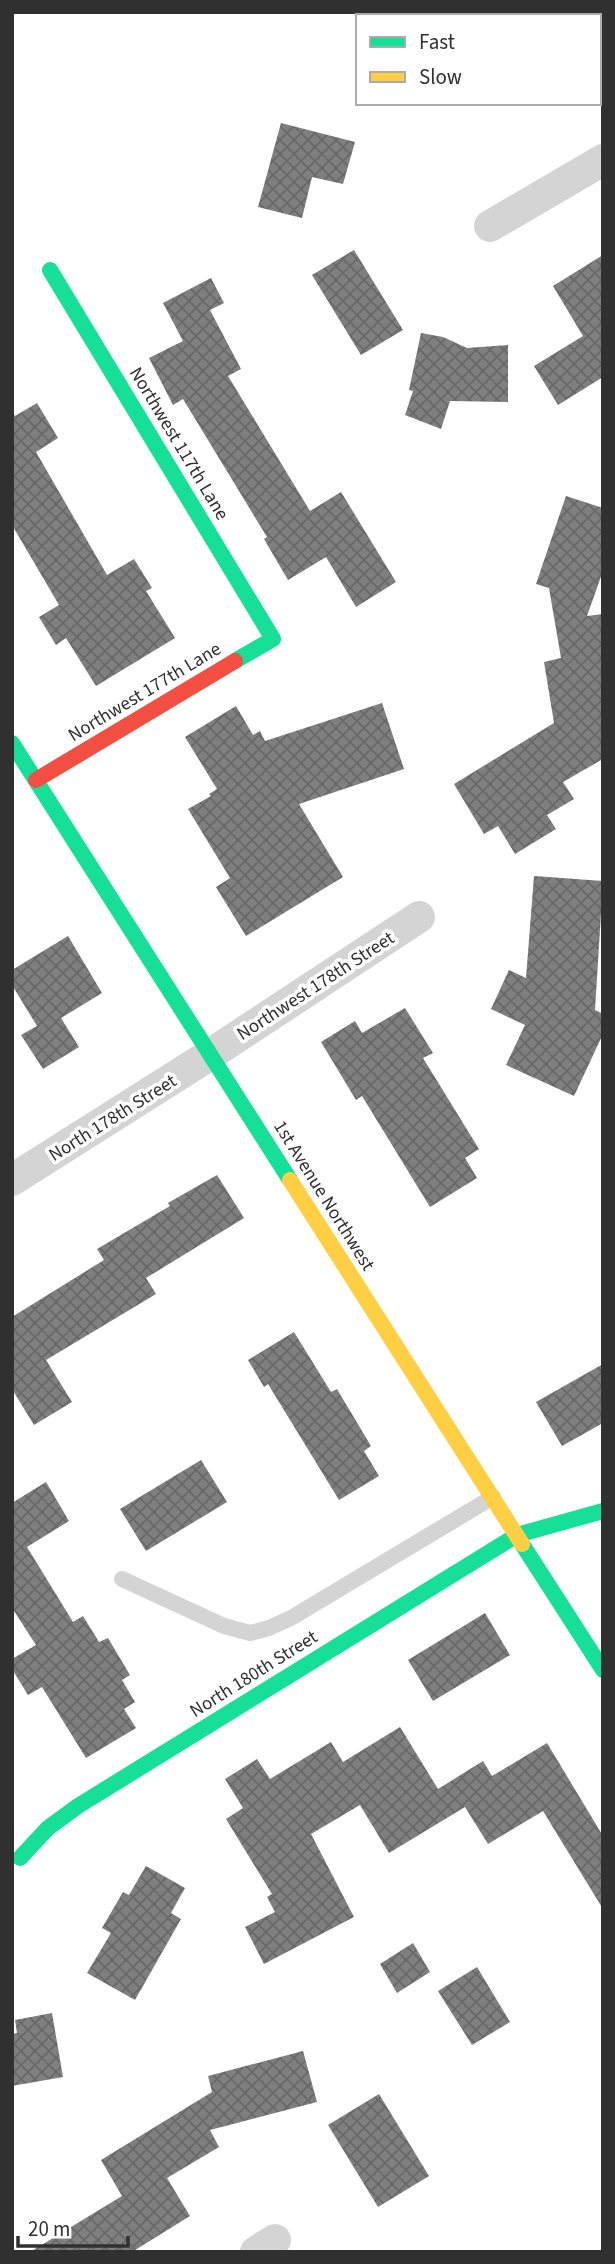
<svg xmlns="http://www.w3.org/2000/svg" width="615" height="2264" font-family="'Source Sans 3',sans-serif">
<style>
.building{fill:url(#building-cross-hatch)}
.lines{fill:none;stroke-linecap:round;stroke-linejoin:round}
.lane{stroke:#d4d4d4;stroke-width:16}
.street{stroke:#d4d4d4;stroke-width:32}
.fast{stroke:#16e098;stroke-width:16}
.slow{stroke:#ffcf43;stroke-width:16}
.jam{stroke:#f24e42;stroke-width:16}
.labels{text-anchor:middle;stroke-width:7;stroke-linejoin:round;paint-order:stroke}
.street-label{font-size:19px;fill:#303030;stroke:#fff}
</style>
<defs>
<pattern id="building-cross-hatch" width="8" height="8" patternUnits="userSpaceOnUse" patternTransform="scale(1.75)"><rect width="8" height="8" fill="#7f7f7f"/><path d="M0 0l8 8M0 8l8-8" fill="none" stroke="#686868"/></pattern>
</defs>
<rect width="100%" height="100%" fill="#fff"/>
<g class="building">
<polygon points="281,123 355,142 343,184 312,177 302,218 258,207"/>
<polygon points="354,250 403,330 361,355 312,275"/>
<polygon points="603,255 603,377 558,405 534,366 583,336 553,286"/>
<polygon points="211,278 224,303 210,310 241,369 228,376 310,511 341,492 396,582 356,607 326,557 288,580 264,539 267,537 183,399 173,405 149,358 183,341 163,303"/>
<polygon points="421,333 443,337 467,348 508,345 508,402 450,401 441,429 405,415 413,391 409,390"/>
<polygon points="37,403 58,438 36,452 107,575 134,559 152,588 146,591 175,638 96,686 66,638 56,645 39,617 59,605 12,525 12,411 15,416"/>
<polygon points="566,496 603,508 603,571 587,616 603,614 603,759 563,782 574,799 547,815 556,829 515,854 498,826 484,834 454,784 554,723 544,662 561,658 549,588 536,584"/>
<polygon points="382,703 404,769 299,804 343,877 246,936 216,887 230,878 188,809 211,796 209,794 217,789 185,737 236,706 253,735 260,731 265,741"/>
<polygon points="534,876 603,881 595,1010 603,1014 603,1034 574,1096 506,1065 525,1025 491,1009 509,970 526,978"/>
<polygon points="68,936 102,993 61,1018 79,1047 43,1069 21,1035 37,1026 12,985 12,970"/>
<polygon points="405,1008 433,1053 423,1058 479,1149 465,1158 477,1178 430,1207 362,1096 356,1100 321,1042 355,1021 362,1033"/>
<polygon points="217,1175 244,1218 146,1278 156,1294 46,1360 72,1402 34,1425 12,1389 12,1317 104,1260 97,1249 170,1206 168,1203"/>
<polygon points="294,1332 331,1392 337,1389 371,1446 364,1451 379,1476 339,1500 268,1384 264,1387 248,1360"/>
<polygon points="603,1364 603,1423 562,1446 536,1402"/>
<polygon points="201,1460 227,1502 146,1551 120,1509"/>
<polygon points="46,1482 69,1521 27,1547 73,1622 83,1616 99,1642 108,1638 130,1675 122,1680 135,1702 124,1709 136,1728 86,1758 42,1687 28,1695 12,1669 12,1659 36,1645 12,1608 12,1503"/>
<polygon points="485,1613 510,1655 433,1701 408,1660"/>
<polygon points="400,1727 438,1789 483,1761 492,1776 547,1743 603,1836 603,1909 543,1811 488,1844 465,1807 389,1853 360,1805 311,1834 354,1917 264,1964 245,1927 275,1912 267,1897 272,1894 226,1819 243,1808 225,1779 257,1759 270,1779 331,1742 343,1762"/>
<polygon points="146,1866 185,1888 171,1913 181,1919 135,2000 87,1973 111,1933 102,1928 123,1892 129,1895"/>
<polygon points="413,1943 430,1972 397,1993 380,1964"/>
<polygon points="477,1967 510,2022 472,2045 438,1991"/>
<polygon points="52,2013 63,2077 12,2086 12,2034 17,2033 15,2020"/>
<polygon points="303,2051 317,2102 210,2130 219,2147 167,2178 190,2216 132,2252 30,2252 122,2196 101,2160 212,2092 208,2076"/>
<polygon points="379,2094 429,2176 378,2207 328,2125"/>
</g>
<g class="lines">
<polyline class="lane" points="122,1579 224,1626 250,1633 269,1628 291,1618 493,1497"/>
<g class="street">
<polyline points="490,226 603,160"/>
<polyline points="12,1180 211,1054 419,917"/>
<polyline points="256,2252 275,2240"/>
</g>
<g class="fast">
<polyline points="50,270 273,639 235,661"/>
<polyline points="12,743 290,1180"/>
<polyline points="522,1544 603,1670"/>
<polyline points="20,1858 48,1828 78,1806 517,1535 603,1511"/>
</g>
<polyline class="slow" points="290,1180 522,1544"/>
<polyline class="jam" points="36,780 235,661"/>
</g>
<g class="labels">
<g class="street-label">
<text transform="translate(180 443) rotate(59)" y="7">Northwest 117th Lane</text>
<text transform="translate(144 691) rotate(-31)" y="7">Northwest 177th Lane</text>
<text transform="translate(315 985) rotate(-33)" y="7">Northwest 178th Street</text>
<text transform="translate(112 1117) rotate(-32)" y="7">North 178th Street</text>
<text transform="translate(325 1195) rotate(58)" y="7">1st Avenue Northwest</text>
<text transform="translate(253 1673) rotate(-32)" y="7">North 180th Street</text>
</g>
</g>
<rect width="615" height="2264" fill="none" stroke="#303030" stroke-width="28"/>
<rect x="356" y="14" width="245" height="91" fill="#ffffff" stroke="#acacac" stroke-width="2"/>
<rect x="370" y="37" width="35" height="10" fill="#16e098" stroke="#acacac" stroke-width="2"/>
<text x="419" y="49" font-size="21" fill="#303030">Fast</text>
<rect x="370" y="72" width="35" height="10" fill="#ffcf43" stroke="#acacac" stroke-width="2"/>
<text x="419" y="84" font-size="21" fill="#303030">Slow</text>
<path d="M18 2236v10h110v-10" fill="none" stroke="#303030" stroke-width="3.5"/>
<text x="28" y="2236" font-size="21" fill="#303030" stroke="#ffffff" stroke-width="5" paint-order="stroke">20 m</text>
</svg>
